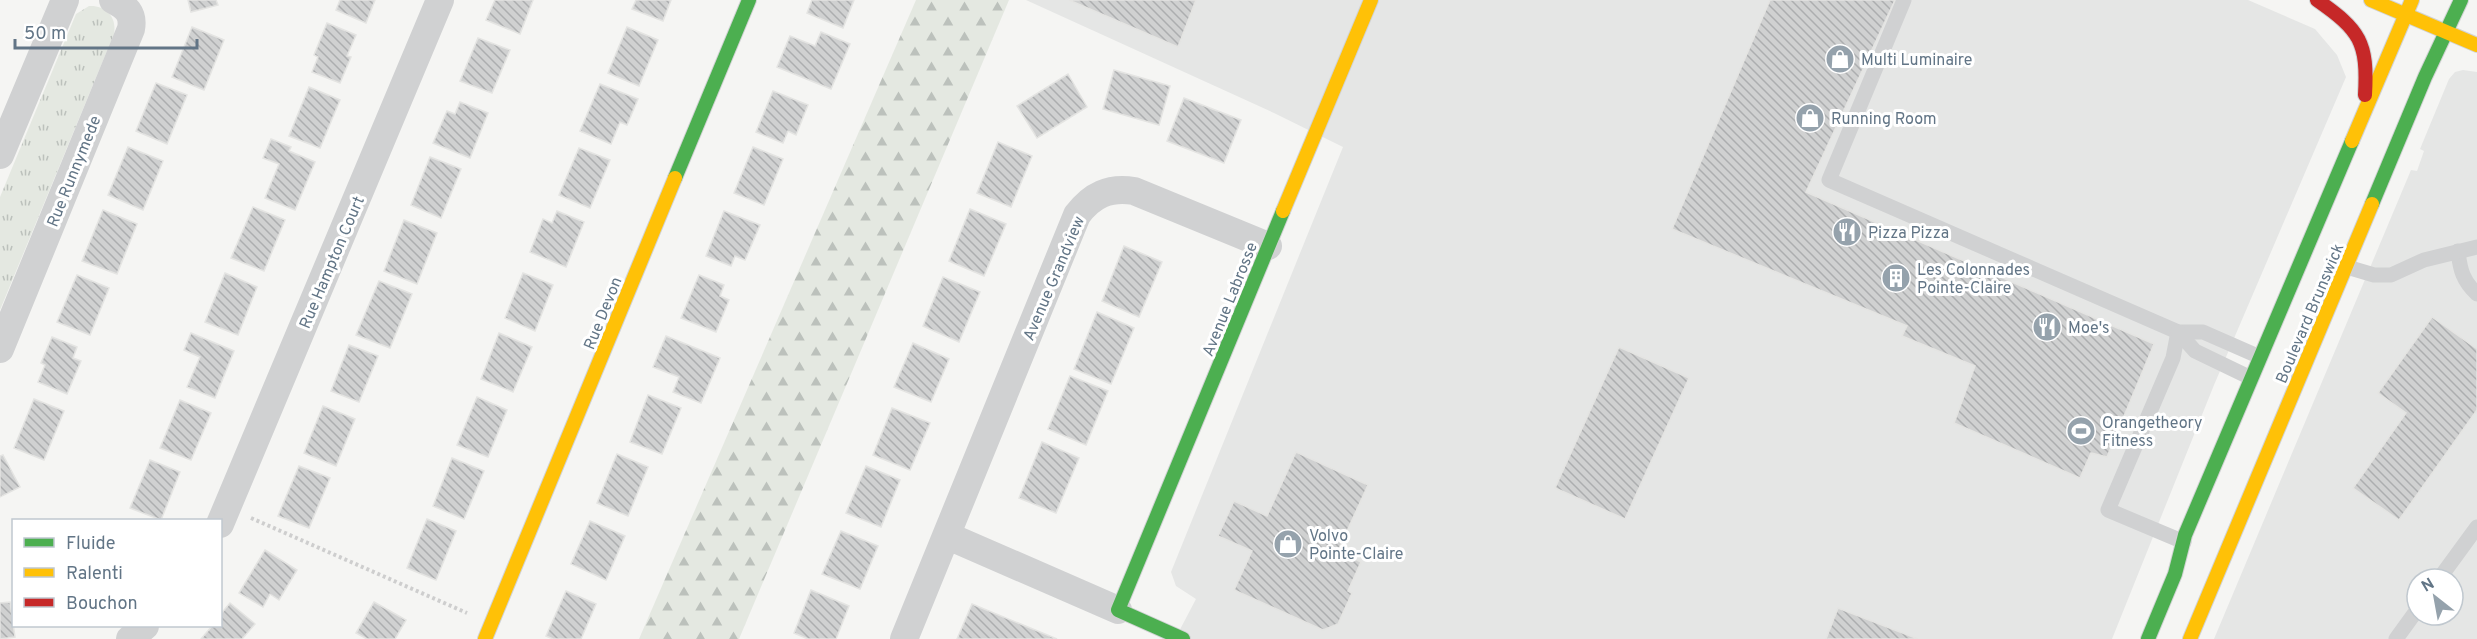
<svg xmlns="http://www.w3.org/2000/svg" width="2477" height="639" font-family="Overpass,sans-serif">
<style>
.built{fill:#e5e6e5;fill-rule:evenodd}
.grass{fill:url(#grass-tufts)}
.forest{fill:url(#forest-firs)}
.building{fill:url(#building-back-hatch);stroke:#e4e4e2;stroke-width:1.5}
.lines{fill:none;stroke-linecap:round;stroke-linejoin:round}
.fast-casing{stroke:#d1d3d4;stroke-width:16}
.slow-casing{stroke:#d1d3d4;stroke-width:16}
.jam-casing{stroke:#d1d3d4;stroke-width:16}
.path{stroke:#cecece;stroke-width:4;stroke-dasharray:3 3;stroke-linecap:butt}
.lane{stroke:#d0d1d2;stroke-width:15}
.street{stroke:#d0d1d2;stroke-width:28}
.fast{stroke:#4caf50;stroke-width:14}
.slow{stroke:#ffc107;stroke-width:14}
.jam{stroke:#c62828;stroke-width:14}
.labels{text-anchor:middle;stroke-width:6;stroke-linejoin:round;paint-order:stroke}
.poi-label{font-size:16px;fill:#627586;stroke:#fff;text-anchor:start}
.street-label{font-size:16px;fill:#627586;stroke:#fff}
</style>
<defs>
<pattern id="grass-tufts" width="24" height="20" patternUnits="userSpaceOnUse" patternTransform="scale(1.5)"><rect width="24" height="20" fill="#e4e8e1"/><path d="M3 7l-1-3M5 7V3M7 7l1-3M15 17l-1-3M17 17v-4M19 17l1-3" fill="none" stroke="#bcc1bc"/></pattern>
<pattern id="forest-firs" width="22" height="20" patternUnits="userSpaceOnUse" patternTransform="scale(1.5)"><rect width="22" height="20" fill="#e4e8e1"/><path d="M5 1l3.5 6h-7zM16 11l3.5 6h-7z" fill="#bcc1bc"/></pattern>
<pattern id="building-back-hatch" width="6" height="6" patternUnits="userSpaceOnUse" patternTransform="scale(1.5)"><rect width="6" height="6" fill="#d0d1d1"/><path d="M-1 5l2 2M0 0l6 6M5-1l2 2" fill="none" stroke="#acaeaf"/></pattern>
</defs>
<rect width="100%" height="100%" fill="#f5f5f3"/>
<g class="built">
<polygon points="1026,0 2248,0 2315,29 2337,55 2346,77 2214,385 2112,639 1175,639 1196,599 1176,586 1171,572 1343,147 1274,113"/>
<path d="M2463,70L2477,72V639H2214L2411,170L2417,171L2424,151L2420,149L2449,79L2455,72ZM2417,579H2453V615H2417Z"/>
</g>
<path class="grass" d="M89,6C106,5 117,17 114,34L0,310V197L76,14Z"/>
<polygon class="forest" points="916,0 1009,0 739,639 639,639"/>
<g class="building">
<polygon points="188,0 216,0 218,5 191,12"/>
<polygon points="340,0 375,0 366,23 336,10"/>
<polygon points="495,0 533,0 520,34 486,20"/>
<polygon points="636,0 671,0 663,21 632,9"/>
<polygon points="812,0 854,0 843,28 807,13"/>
<polygon points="1069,0 1196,0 1178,47"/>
<polygon points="1770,0 1895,0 1806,192 2154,344 2107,457 2091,453 2080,478 1954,423 1975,366 1902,336 1907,326 1672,229"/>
<polygon points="327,23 356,35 347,56 351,57 340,83 312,72 318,57 314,55"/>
<polygon points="192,27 224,40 204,90 172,77"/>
<polygon points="627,27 658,40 639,86 608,73"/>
<polygon points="821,32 850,44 831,89 777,67 790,36 815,46"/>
<polygon points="478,38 510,50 492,93 460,81"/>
<polygon points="1114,70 1170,86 1159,125 1103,109"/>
<polygon points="1068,74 1087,107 1037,138 1017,106"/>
<polygon points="156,83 187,95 167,144 136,131"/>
<polygon points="600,84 638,99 627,125 620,122 611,144 580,131"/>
<polygon points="309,87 340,100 320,148 289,136"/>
<polygon points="773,91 808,105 796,135 788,131 783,143 756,132"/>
<polygon points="1184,98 1241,120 1224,163 1167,141"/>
<polygon points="460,102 488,113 470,158 433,143 447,111 455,114"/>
<polygon points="271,139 291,147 289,151 315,162 295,210 265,198 279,164 263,158"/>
<polygon points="998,142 1032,156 1011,207 977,193"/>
<polygon points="128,147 163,161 143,210 108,195"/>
<polygon points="753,147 783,159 764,205 734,193"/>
<polygon points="579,148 610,160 590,208 559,195"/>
<polygon points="430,157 461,169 441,218 411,205"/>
<polygon points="253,207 285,220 264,271 231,258"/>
<polygon points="970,209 1006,224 984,276 949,261"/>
<polygon points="103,210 137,224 117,274 82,261"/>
<polygon points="557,211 584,222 566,267 530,252 543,219 552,223"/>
<polygon points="724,211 760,225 745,260 735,256 731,266 706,256"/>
<polygon points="404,220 437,233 417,284 384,271"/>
<polygon points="1124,246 1162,262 1139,317 1102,301"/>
<polygon points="225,273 257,287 238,335 205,322"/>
<polygon points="523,273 553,285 535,331 505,318"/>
<polygon points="77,275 109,288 90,335 57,322"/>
<polygon points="699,275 724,285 720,296 729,300 716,332 681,318"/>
<polygon points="943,277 980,292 959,342 923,326"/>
<polygon points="379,281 412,294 390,348 356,335"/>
<polygon points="1097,312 1134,328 1111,384 1074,369"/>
<polygon points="2432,317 2477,349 2477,410 2399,520 2353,488 2406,413 2378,393"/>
<polygon points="191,333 234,351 215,398 187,387 200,357 184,350"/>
<polygon points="499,333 532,347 513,392 481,379"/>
<polygon points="666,336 720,358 701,403 673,392 679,377 653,367"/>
<polygon points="52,337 77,347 73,358 81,361 67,394 38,382 45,365 41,363"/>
<polygon points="913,343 949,359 931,402 894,387"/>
<polygon points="349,345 378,356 359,402 331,391"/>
<polygon points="1619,347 1689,378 1625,519 1555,488"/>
<polygon points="1070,376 1108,391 1086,445 1048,429"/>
<polygon points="648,395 681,408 662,454 630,442"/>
<polygon points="477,397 507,410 488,457 457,445"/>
<polygon points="34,399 64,411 44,460 14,448"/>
<polygon points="180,400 211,413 191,460 160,448"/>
<polygon points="323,406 355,419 336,466 304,453"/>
<polygon points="892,408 930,423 910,470 873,455"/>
<polygon points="1042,442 1079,458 1056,513 1019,498"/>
<polygon points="1296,452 1368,485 1338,551 1361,562 1348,591 1352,593 1338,624 1323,630 1234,590 1252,551 1218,536 1234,501 1267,516"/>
<polygon points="617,454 648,467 628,516 597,503"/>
<polygon points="3,455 20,487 0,497 0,456"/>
<polygon points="452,458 484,471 464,519 433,506"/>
<polygon points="150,460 180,472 161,520 130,508"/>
<polygon points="299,466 330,478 309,528 278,516"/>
<polygon points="866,466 900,480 881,527 846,513"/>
<polygon points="427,519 456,531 436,580 407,568"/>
<polygon points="590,521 625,536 606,580 571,564"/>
<polygon points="841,531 878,546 860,589 822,574"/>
<polygon points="265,550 297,570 279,600 270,594 263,607 239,593"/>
<polygon points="811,590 849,606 836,639 808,639 794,633"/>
<polygon points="566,591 596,604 581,639 553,639 546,636"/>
<polygon points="10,602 15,637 0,639 0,603"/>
<polygon points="374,602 406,620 395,639 367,639 356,633"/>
<polygon points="230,603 255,624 242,639 201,639 212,626 220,626 220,615"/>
<polygon points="972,604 1057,639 957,639"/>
<polygon points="1838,608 1918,639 1826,639"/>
</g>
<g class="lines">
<g class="fast-casing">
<g id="fast">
<polyline points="675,178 749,0"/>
<polyline points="2372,204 2425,77 2461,0"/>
<polyline points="1183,639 1118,610 1283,211"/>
<polyline points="2148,639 2175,574 2185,535 2352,141"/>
</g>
</g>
<g class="slow-casing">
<g id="slow">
<polyline points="2371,0 2477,45"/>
<polyline points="2352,141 2412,0"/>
<polyline points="1283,211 1371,0"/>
<polyline points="485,639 675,178"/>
<polyline points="2190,639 2372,204"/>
</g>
</g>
<g class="jam-casing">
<path id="jam" d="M2317,0C2360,30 2368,42 2365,95"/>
</g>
<polyline class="path" points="251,518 467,613"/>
<g class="lane">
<polyline points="1904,0 1829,180 2178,332 2203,332 2260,357"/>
<path d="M2458,251C2460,270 2463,281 2477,294"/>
<polyline points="2347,267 2374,275 2391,275 2424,260 2477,247"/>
<polyline points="2178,332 2173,358 2108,510 2184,542"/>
<polyline points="2178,332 2195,351 2251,378"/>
<polyline points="2439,579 2477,527"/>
<polyline points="2396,639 2417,610"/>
</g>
<g class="street">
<polyline points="0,155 65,0"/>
<path d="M0,349L131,29C134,13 126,7 113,0"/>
<polyline points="220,524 440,0"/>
<polyline points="948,536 1118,610"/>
<polyline points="130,639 145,626"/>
<path d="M904,639L1077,215C1092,195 1109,187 1134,191L1268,246"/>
</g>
<use href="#fast" class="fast"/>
<use href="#slow" class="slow"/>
<use href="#jam" class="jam"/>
</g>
<defs>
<g id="shop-disc" transform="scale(1.5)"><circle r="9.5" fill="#95a2ac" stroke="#fff"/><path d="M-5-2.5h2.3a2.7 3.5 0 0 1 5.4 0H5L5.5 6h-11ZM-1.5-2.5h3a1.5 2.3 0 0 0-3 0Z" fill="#fff"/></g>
<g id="restaurant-disc" transform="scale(1.5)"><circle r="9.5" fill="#95a2ac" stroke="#fff"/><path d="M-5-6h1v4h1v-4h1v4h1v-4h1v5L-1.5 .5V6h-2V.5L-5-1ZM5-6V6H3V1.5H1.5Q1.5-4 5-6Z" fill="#fff"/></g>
<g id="building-disc" transform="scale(1.5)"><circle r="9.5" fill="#95a2ac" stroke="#fff"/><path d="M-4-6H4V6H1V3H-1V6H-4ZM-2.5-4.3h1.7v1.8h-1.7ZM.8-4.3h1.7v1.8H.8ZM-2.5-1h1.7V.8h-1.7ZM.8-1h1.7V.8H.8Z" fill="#fff"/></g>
<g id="stadium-disc" transform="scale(1.5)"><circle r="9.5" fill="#95a2ac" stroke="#fff"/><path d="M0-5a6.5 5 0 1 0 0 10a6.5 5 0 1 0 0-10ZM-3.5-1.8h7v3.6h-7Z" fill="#fff"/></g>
</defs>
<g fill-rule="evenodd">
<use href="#shop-disc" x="1840" y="59"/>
<use href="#shop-disc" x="1810" y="118"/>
<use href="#restaurant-disc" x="1847" y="232"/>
<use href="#building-disc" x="1896" y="278"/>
<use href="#restaurant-disc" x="2047" y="327"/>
<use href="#stadium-disc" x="2081" y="431"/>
<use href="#shop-disc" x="1288" y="544"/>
</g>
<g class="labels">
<g class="poi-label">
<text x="1861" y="65">Multi Luminaire</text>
<text x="1831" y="124">Running Room</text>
<text x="1868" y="238">Pizza Pizza</text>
<text x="1917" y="275">Les Colonnades<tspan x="1917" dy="18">Pointe-Claire</tspan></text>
<text x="2068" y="333">Moe's</text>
<text x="2102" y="428">Orangetheory<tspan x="2102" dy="18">Fitness</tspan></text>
<text x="1309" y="541">Volvo<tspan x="1309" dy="18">Pointe-Claire</tspan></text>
</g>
<g class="street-label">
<text transform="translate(73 171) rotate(-68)" y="6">Rue Runnymede</text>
<text transform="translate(331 262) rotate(-67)" y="6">Rue Hampton Court</text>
<text transform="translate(1053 278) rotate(-67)" y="6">Avenue Grandview</text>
<text transform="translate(1229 299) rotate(-68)" y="6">Avenue Labrosse</text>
<text transform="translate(602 313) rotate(-68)" y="6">Rue Devon</text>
<text transform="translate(2309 313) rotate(-67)" y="6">Boulevard Brunswick</text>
</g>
</g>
<rect x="12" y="519" width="210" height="108" fill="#ffffff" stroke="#c0c8cf" stroke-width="1.5"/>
<rect x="24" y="538" width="30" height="9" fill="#4caf50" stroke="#c0c8cf" stroke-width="1.5"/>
<text x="66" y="549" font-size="18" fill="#627586">Fluide</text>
<rect x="24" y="568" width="30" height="9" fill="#ffc107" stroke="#c0c8cf" stroke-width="1.5"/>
<text x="66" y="579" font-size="18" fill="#627586">Ralenti</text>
<rect x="24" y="598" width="30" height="9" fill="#c62828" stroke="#c0c8cf" stroke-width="1.5"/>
<text x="66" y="609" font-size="18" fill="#627586">Bouchon</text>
<g transform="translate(2435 597) rotate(329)"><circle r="28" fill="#ffffff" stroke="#c0c8cf" stroke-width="1.5"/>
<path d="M0-4.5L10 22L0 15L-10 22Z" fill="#95a2ac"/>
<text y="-9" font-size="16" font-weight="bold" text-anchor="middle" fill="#627586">N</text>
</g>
<path d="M15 39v9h182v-9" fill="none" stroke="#627586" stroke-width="3"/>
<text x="24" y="39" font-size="18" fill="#627586" stroke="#ffffff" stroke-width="4.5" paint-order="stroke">50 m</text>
</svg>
